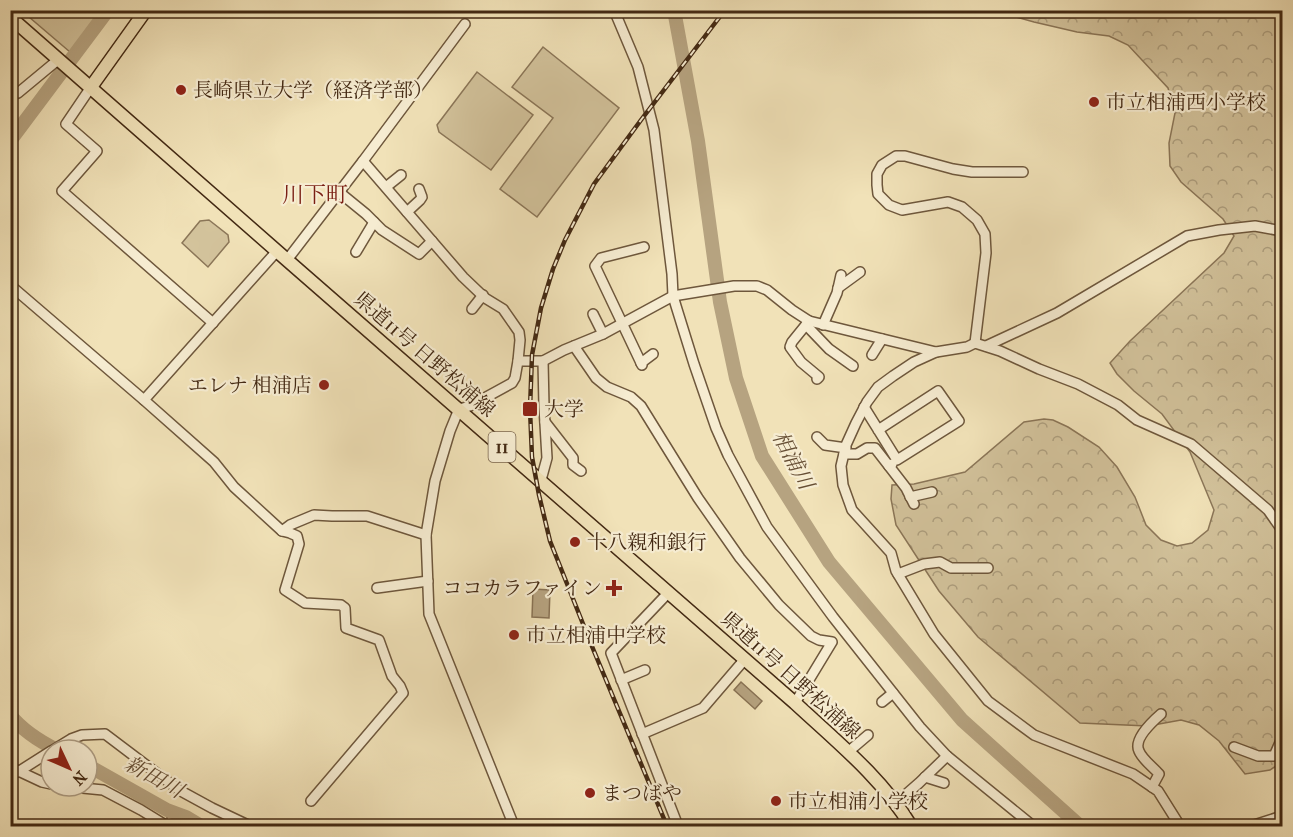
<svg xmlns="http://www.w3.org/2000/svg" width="1293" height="837" font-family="'IM FELL French Canon','Noto Serif JP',serif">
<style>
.green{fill:#d3c39c;stroke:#8b7658;stroke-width:1.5}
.forest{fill:url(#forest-crowns);stroke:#8b7658;stroke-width:1.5}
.water{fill:#b6a380;stroke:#887254;stroke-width:1.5}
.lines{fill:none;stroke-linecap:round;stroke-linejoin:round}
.stream{stroke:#887254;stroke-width:2}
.river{stroke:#b6a380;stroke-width:14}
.minor-casing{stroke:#6e573c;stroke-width:12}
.major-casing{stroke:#432913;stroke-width:15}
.minor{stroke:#f6ecd1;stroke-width:9}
.major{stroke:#f1e2b8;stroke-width:12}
.rail-casing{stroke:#432913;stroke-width:4.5}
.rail{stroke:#f6ecd1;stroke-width:2;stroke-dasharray:7;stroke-linecap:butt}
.poi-dot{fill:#8f2418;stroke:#f6ecd1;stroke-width:2}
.labels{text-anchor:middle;stroke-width:4.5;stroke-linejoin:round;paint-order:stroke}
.shield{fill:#f6ecd1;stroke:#79644c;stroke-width:1.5}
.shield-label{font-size:18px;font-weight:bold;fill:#432913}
.poi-label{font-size:20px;fill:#432913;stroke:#f6ecd1;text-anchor:start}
.street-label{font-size:20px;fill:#432913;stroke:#f6ecd1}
.water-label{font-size:21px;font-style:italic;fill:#664e34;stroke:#f6ecd1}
.quarter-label{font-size:22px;fill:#7a1f14;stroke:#f6ecd1}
</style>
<defs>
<pattern id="forest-crowns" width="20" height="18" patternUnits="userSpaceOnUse" patternTransform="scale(1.5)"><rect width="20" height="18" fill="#d3c39c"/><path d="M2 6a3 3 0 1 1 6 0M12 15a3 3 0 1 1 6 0" fill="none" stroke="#ad9e7e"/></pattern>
</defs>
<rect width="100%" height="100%" fill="#f1e2b8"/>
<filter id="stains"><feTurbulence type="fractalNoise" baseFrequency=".00333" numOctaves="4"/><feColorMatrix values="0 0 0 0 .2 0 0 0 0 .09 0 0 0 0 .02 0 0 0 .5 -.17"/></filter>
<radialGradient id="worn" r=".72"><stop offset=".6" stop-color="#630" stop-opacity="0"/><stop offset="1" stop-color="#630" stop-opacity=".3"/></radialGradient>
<g class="green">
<polygon points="22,11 102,11 70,52"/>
<polygon points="543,47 619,108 537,217 500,189 553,118 512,87"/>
<polygon points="477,72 533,115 491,170 439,132 437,125"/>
<polygon points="209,220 228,235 229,242 208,267 182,243 200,221"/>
</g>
<polygon class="forest" points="995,11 1282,11 1282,762 1270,770 1245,774 1219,741 1199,725 1181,720 1148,726 1080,723 978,637 939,591 896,525 891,499 892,485 914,484 965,472 1024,422 1044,419 1053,420 1068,427 1099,447 1117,467 1135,497 1146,525 1161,540 1177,546 1192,543 1208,530 1214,510 1190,452 1162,414 1134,391 1117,374 1110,363 1130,341 1224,253 1234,236 1223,219 1181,182 1170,166 1169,143 1175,113 1168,88 1128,45 1109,36 1077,32 1034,22"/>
<g class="water">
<polygon points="533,589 550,590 549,618 532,617"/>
<polygon points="741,682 762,701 755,709 734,690"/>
</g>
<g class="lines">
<polyline class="stream" points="167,818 171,811"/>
<g class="river">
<polyline points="674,10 698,141 720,302 736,378 762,456 829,562 962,720 1080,826"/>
<polyline points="10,141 108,10"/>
<path d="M10,715C23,731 39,741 57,750"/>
<polyline points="87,765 167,810 186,817 201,826"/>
</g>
<g class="minor-casing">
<g id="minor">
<polyline points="614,10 638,67 654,130 672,274 673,296 676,306 694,364 716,428 728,455 767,527 833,617 920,727 947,756 1033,826"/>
<polyline points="91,87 66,124 97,151 62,191 213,323"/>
<polyline points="10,88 18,93 59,59"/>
<polyline points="363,161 465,24"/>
<polyline points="386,187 401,175"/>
<polyline points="339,192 366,214 382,230 419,254 432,241"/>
<polyline points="407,212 420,200 422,197 419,189"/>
<polyline points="356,252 374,222"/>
<polyline points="287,260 363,161 463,277 485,298 503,309 519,332 520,340 518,361"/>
<polyline points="10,285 144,400 214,462 234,487 282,531 290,533 297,536 299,544 285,590 305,603 341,605 345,608 346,628 379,640 392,676 400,686 403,693 311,801"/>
<polyline points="838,288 860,272"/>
<polyline points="472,309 483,295"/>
<polyline points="593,314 603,334"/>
<polyline points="809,321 792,342 790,347 801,362 819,377 817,379"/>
<polyline points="806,325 829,349 853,366"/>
<polyline points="823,325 837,293 841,275"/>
<polyline points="975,343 986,253 985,234 977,220 962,207 948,202 902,210 889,205 878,194 877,185 877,174 882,165 896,156 905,156 953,169 972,172 1023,172"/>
<polyline points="574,346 596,378 607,387 631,397 641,406 698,498 740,558 779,605 811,636 819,640 832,642 795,703"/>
<polyline points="986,346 1057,313 1187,236 1219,230 1255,226 1282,231"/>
<polyline points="872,355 882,339"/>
<polyline points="641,363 653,354"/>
<polyline points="642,365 595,266 601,258 644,247"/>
<polyline points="144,400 277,251"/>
<polyline points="864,407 897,460 959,421 938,391 878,430"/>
<polyline points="545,422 573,458 573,465 581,471"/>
<polyline points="817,437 825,445 846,448"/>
<polyline points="844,454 857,454 867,448 875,448 889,466"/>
<polyline points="892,464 889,466 906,488 914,504"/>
<polyline points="541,480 547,458 544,407 543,361"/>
<polyline points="910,497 932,492"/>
<polyline points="282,531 290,525 314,515 332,516 367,516 426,535"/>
<polyline points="898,574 924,564 940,562 951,568 988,568"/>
<polyline points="377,588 428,581"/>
<polyline points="669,592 611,653 678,826"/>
<polyline points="621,680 645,670"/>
<polyline points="882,702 893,693"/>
<polyline points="642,734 703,708 745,659"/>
<polyline points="1234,747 1258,756 1274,756 1282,738"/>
<polyline points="53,750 71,739 82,735 105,734 179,790 212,808 250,826"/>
<polyline points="848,752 868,735"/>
<polyline points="10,767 42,782 51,784"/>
<polyline points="18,772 51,751"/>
<polyline points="925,777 944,783"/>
<polyline points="62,786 103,790 141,810 167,826"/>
<path d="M1152,787L1159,774C1153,767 1142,759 1139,751C1133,739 1153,721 1161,714"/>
<polyline points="895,804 919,783 947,756"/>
<polyline points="514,826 429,614 426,535 435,481 450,431 459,409 470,406 512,383 515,378 518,361 543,361 564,350 603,334 673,296 734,286 757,286 767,290 792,310 809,321 936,352"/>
<polyline points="1180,826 1158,791 1133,774 1034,735 988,701 934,634 896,571 891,553 852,510 843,485 841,466 846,445 856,423 867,402 878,387 893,376 914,362 936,352 967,347 975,343 1000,351 1039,369 1078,384 1118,405 1137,420 1191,444 1268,510 1282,530"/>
<polyline points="1251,826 1282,816"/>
</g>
</g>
<g class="major-casing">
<g id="major">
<polyline points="1282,10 1282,11"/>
<path d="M10,17L287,260L795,703C836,741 882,778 911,826"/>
<polyline points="91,87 146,10"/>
</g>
</g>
<use href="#minor" class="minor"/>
<use href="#major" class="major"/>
<g class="rail-casing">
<polyline id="rail" points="667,826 591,644 550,541 539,495 532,457 530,409 532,355 541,308 553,269 565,240 594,184 641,120 725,10"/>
</g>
<use href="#rail" class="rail"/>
</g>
<g class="poi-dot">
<circle cx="181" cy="90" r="6"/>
<circle cx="1094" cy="102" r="6"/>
<circle cx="324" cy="385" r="6"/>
<rect x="522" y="401" width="16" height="16" rx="3"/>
<circle cx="575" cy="542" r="6"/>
<path d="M611 579h6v6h6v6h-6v6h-6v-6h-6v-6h6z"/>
<circle cx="514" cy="635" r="6"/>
<circle cx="590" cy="793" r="6"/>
<circle cx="776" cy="801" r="6"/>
</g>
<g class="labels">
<rect class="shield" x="488.5" y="432" width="27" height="30" rx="4.5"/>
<g class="shield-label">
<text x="502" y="453">11</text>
</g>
<g class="poi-label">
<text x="193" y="97">長崎県立大学（経済学部）</text>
<text x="1106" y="109">市立相浦西小学校</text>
<text x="312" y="392" text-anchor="end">エレナ 相浦店</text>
<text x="544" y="416">大学</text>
<text x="587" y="549">十八親和銀行</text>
<text x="602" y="595" text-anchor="end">ココカラファイン</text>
<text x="526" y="642">市立相浦中学校</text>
<text x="602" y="800">まつばや</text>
<text x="788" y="808">市立相浦小学校</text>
</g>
<g class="street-label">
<text transform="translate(425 354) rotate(41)" y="7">県道11号 日野松浦線</text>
<text transform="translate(791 675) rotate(42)" y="7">県道11号 日野松浦線</text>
</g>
<g class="water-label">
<text transform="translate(793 460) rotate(62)" y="7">相浦川</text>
<text transform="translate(154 777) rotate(29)" y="7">新田川</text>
</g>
<g class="quarter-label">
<text x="315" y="202">川下町</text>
</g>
</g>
<rect width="1293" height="837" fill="none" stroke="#f1e2b8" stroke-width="36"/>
<rect x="12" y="12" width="1269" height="813" fill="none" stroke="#432913" stroke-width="3"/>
<rect x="18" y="18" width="1257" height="801" fill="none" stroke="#432913" stroke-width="1.5"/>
<g transform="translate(69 768) rotate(134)"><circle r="28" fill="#f6ecd1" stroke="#ae9e85" stroke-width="1.5"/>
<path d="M0-4.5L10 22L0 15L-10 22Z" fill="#8f2418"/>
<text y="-9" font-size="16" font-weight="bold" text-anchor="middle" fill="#432913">N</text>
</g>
<rect width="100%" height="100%" filter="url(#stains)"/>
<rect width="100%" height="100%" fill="url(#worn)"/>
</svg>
